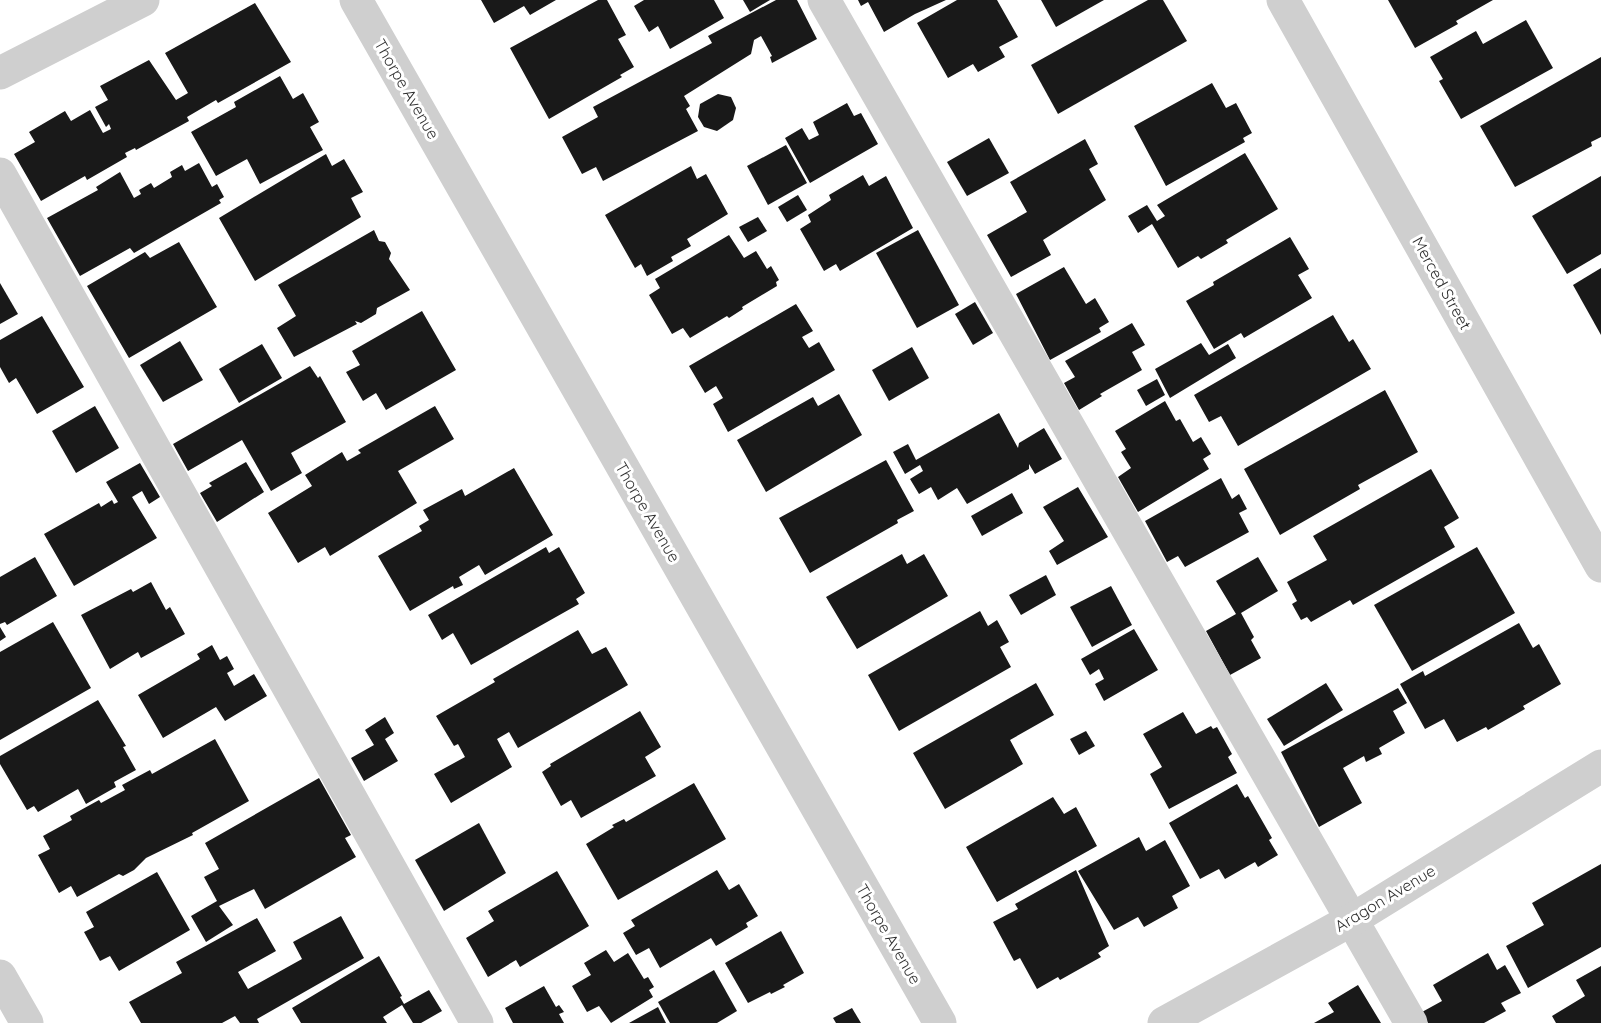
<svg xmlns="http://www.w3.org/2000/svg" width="1601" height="1023" font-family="Quicksand,sans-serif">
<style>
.building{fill:#191919}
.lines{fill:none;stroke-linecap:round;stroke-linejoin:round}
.minor{stroke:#cfcfcf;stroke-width:33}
.labels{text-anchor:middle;stroke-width:6;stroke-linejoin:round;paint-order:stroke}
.street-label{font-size:16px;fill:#323232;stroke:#fff}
</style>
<rect width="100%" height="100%" fill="#fff"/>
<g class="building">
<polygon points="481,0 556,0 530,15 524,6 494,23"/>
<polygon points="598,0 607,0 626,35 618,39 634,67 620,75 622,77 549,119 510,48"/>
<polygon points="644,0 714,0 724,18 670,49 658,26 649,32 634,6"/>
<polygon points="743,0 770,0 750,12"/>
<polygon points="776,0 797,0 817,39 772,63 770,57 772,56 761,36 754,40 751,54 684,96 690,106 686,109 698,131 603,181 596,167 582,174 562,137 598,117 593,107 712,43 708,36"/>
<polygon points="858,0 946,0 915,14 884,32 868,2 861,6"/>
<polygon points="957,0 997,0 1018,37 999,47 1005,57 978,72 973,64 948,78 917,23"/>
<polygon points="1041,0 1104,0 1056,27"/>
<polygon points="1148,0 1163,0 1187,41 1058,114 1031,65"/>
<polygon points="1388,0 1493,0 1456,21 1458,24 1415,48"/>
<polygon points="255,3 291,62 218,103 216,100 187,117 189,121 136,150 135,148 125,153 127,157 87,180 85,176 41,201 14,154 35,142 29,132 65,111 71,121 90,110 103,133 111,129 109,124 106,127 95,107 108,100 100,86 149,60 176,100 188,93 165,53"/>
<polygon points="1526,20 1553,68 1461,119 1439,81 1443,79 1430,57 1476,31 1483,44"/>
<polygon points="1601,57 1601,137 1591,142 1592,146 1515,187 1480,126"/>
<polygon points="280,76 293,99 303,93 319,122 310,127 323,150 260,184 247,159 216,176 191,132 236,107 234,102"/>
<polygon points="1212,83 1226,108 1236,103 1252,133 1243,138 1245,142 1166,186 1134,126"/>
<polygon points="718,94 731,97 736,108 733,120 717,131 704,127 698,117 700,104"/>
<polygon points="847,103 854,116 861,113 878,144 810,183 785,138 802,128 809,140 819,135 813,122"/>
<polygon points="989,138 1009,173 967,196 947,162"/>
<polygon points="1085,139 1098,164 1089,169 1106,200 1043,240 1051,255 1011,277 987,235 1027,212 1010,182"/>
<polygon points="786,145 807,183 768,205 747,166"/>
<polygon points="1245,153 1278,209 1226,240 1228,243 1201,259 1198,256 1178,268 1152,224 1138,233 1128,216 1147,205 1157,221 1165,216 1157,205"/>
<polygon points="326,154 332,166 344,159 363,192 351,198 361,217 255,281 219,218"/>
<polygon points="199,163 212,187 217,184 224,197 219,200 221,203 134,253 130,248 80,276 47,218 98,190 96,187 120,172 134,198 141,194 139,190 151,183 154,188 172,177 170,172 182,165 185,171"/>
<polygon points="691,166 697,179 706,174 728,214 687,239 691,246 671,257 673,261 647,276 641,264 635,268 605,215"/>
<polygon points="863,175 869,186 886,176 913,228 840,271 836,264 824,271 800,229 811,222 808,215 831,200 829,195"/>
<polygon points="1601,176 1601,254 1567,274 1532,216"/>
<polygon points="798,195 807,210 787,222 778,207"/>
<polygon points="758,217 767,231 748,242 739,227"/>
<polygon points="374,230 379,241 385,242 391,253 389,259 410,290 377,308 376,314 361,323 355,321 357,324 294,357 277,328 296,316 278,285"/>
<polygon points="918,230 959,305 917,328 876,253"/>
<polygon points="729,235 744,258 756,251 767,269 771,266 779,280 776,282 777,286 742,307 743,309 729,318 727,316 690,338 683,328 672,334 649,295 660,288 655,279"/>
<polygon points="1290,237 1309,269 1298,275 1312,298 1244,338 1241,333 1214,349 1186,301 1214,285 1213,282"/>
<polygon points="179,242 217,307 129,358 87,286 145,252 150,258"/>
<polygon points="1064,267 1086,304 1095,298 1109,322 1099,328 1101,332 1050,360 1016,294"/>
<polygon points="1601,268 1601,335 1573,285"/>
<polygon points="0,283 18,314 0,324"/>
<polygon points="975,302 993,333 973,345 955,314"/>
<polygon points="796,304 813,331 802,337 809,348 819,342 835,370 728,432 713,404 723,398 716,386 705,393 689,366"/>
<polygon points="422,311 456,370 386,410 376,393 363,401 346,372 360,365 352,351"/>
<polygon points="1333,315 1349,342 1353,339 1371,369 1238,446 1221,416 1209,422 1194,395"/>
<polygon points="42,316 84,387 37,414 16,378 9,383 0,367 0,340"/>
<polygon points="1132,323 1145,345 1132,352 1142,370 1100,394 1102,396 1079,410 1064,383 1075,377 1065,361"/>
<polygon points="180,341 203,380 163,402 140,365"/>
<polygon points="1201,343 1209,355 1228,344 1236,358 1170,398 1155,369"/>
<polygon points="262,344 282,378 239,403 219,369"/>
<polygon points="912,347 929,378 889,401 872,370"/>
<polygon points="310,366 318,378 320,376 346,422 291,453 302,473 271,491 242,440 188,471 173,444"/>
<polygon points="1157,379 1165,395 1146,406 1137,390"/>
<polygon points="1385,390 1418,452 1358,485 1360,489 1280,535 1244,469"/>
<polygon points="839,394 862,435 766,492 737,440 813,397 818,406"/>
<polygon points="1165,401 1176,421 1180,419 1193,442 1201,437 1211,454 1203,459 1209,469 1138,512 1118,477 1131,468 1121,452 1126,449 1115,431"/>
<polygon points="95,406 119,448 76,473 52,431"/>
<polygon points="435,406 454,439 398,471 417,503 330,556 325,547 298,563 268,513 312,486 305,475 342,452 347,461 361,453 358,450"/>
<polygon points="999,413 1018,448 1019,443 1044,428 1062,459 1035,474 1029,464 1029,469 967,504 957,488 938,500 931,487 919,494 910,479 923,471 920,465 905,474 893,452 908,444 916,460"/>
<polygon points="886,460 914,511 897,520 898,523 810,573 779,518"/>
<polygon points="246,462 264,492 217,522 200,493 212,486 209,483"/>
<polygon points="140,463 160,497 149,504 142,491 132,497 157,538 74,586 44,534 99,503 101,507 112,500 114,504 118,502 106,482"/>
<polygon points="514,468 553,535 485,575 479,565 459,577 463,585 454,589 453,586 410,611 378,556 422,531 419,526 429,520 423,510 462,489 465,496"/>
<polygon points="1431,469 1459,518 1444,527 1455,547 1353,605 1350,600 1311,622 1307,617 1301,620 1292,604 1297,601 1287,582 1327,560 1313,536"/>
<polygon points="1221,478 1232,499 1239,494 1247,509 1239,513 1249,532 1185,567 1178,556 1167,562 1145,521"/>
<polygon points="1078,487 1108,537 1057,565 1049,551 1064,541 1043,507"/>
<polygon points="1012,493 1023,513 982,536 971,516"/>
<polygon points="546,547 549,553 559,547 585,593 576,599 579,604 471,665 453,633 442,640 428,615"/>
<polygon points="1477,547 1515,613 1412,671 1374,605"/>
<polygon points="902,554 907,564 924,554 948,596 857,649 826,597"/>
<polygon points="35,557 57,596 7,625 5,622 0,624 0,577"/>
<polygon points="1258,557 1278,591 1241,613 1254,637 1251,640 1261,658 1230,675 1206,631 1236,614 1216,581"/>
<polygon points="1046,575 1056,595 1021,615 1009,595"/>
<polygon points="151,582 166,610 170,607 185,634 141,658 138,652 110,669 81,615 131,589 133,592"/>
<polygon points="1111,586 1132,625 1092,647 1070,607"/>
<polygon points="980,611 988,626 997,620 1009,642 1000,647 1011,667 899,731 868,675"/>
<polygon points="53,622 91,688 0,740 0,652"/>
<polygon points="1519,623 1533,648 1539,644 1561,684 1523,706 1525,709 1488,730 1486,727 1457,742 1444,719 1425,729 1400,684 1423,671 1425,676"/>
<polygon points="0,627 6,637 0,641"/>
<polygon points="1134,629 1158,670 1104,701 1095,684 1104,679 1099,669 1090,675 1081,659"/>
<polygon points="578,630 592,654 606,647 628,685 518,748 509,732 497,739 512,767 451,803 434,774 465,757 458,744 454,746 436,716 495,682 493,679"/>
<polygon points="212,645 220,660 227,656 234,669 227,673 234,686 254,674 267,696 225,721 216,707 163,738 138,695 200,659 197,654"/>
<polygon points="1036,683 1054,715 1010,740 1023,764 945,809 913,753"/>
<polygon points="1326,683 1343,710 1284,746 1267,719"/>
<polygon points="1398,688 1407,703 1393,711 1405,733 1379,748 1382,754 1366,762 1364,756 1343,768 1362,803 1319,827 1281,752"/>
<polygon points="98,700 126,746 123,747 136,770 114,782 116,787 86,804 78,789 38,812 34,806 27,810 0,764 0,756"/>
<polygon points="640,711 661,747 645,757 656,776 581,818 571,800 561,806 542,772 551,766 550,764"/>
<polygon points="1183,712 1196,734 1211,726 1213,729 1217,727 1232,754 1228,757 1237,773 1169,809 1150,774 1162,767 1143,734"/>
<polygon points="385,717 394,733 385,739 398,761 364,781 351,758 374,745 365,730"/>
<polygon points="1086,731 1095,746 1079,755 1070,739"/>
<polygon points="215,739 249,801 192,833 193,835 146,858 134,870 123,876 119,874 77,897 71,886 59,893 38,855 50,849 43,836 72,820 70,816 99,800 101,803 125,790 122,785 150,770 152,774"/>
<polygon points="319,778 351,835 345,838 356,857 265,909 254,889 219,906 233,925 206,942 191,916 217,901 204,877 219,869 205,843"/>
<polygon points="694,783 726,839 618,900 586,844 614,827 612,825 624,819 626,822"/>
<polygon points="1237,784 1245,798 1248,796 1272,838 1269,840 1278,855 1258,867 1255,862 1225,879 1219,869 1200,879 1169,823"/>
<polygon points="1053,797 1064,814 1076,807 1097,846 997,902 966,847"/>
<polygon points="479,823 506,873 444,911 415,860"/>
<polygon points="1139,837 1146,851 1165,840 1190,886 1172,896 1178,908 1144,927 1138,917 1114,930 1078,871"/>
<polygon points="1601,864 1601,947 1528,988 1506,946 1544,925 1532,903"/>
<polygon points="717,870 729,890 739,884 758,916 746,923 748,927 716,946 711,938 660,968 649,948 636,955 623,933 635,926 631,920"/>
<polygon points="1076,870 1109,946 1098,953 1101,957 1060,980 1058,977 1037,989 1020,958 1014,961 993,922 1018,909 1015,904"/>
<polygon points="557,871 589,926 520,967 516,960 488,977 466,938 494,921 488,911"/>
<polygon points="157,872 190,930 119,971 110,956 100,961 84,932 94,927 86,912"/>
<polygon points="341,916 364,958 257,1019 259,1023 240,1023 235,1016 222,1023 141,1023 129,1002 182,973 176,962 257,918 276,951 238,972 248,989 302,959 293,942"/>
<polygon points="781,931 804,973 783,985 785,987 771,994 770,992 748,1003 725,963"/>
<polygon points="606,950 614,962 628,953 644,979 648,977 654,987 649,990 653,997 611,1023 599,1006 587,1012 572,986 591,975 584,963"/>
<polygon points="1488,953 1497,970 1505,965 1521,993 1501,1003 1506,1011 1484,1023 1428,1023 1422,1012 1442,1001 1433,985"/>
<polygon points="379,956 402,996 400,997 404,1004 429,990 442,1011 421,1023 413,1023 402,1005 383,1017 387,1023 301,1023 292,1008"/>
<polygon points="1601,966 1601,1023 1556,1023 1552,1016 1585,996 1576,980"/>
<polygon points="714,970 737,1011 717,1023 670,1023 658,1002"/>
<polygon points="1358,985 1381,1023 1314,1023 1334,1012 1328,1003"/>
<polygon points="544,986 556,1007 559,1005 564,1012 559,1014 564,1023 513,1023 505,1008"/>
<polygon points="658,1007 666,1023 629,1023"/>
<polygon points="852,1008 861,1023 836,1023 833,1018"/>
</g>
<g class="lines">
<g class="minor">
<polyline points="356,0 940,1023"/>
<polyline points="824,0 1411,1023"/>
<polyline points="1283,0 1601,566"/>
<polyline points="0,73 143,0"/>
<polyline points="0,174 477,1023"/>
<polyline points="0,976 27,1023"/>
<polyline points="1164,1023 1353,919 1601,766"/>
</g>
</g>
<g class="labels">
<g class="street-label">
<text transform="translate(407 89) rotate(60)" y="6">Thorpe Avenue</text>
<text transform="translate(1442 283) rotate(61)" y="6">Merced Street</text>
<text transform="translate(648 512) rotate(60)" y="6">Thorpe Avenue</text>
<text transform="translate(1385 898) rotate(-31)" y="6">Aragon Avenue</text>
<text transform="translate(889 934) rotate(60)" y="6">Thorpe Avenue</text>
</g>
</g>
</svg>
